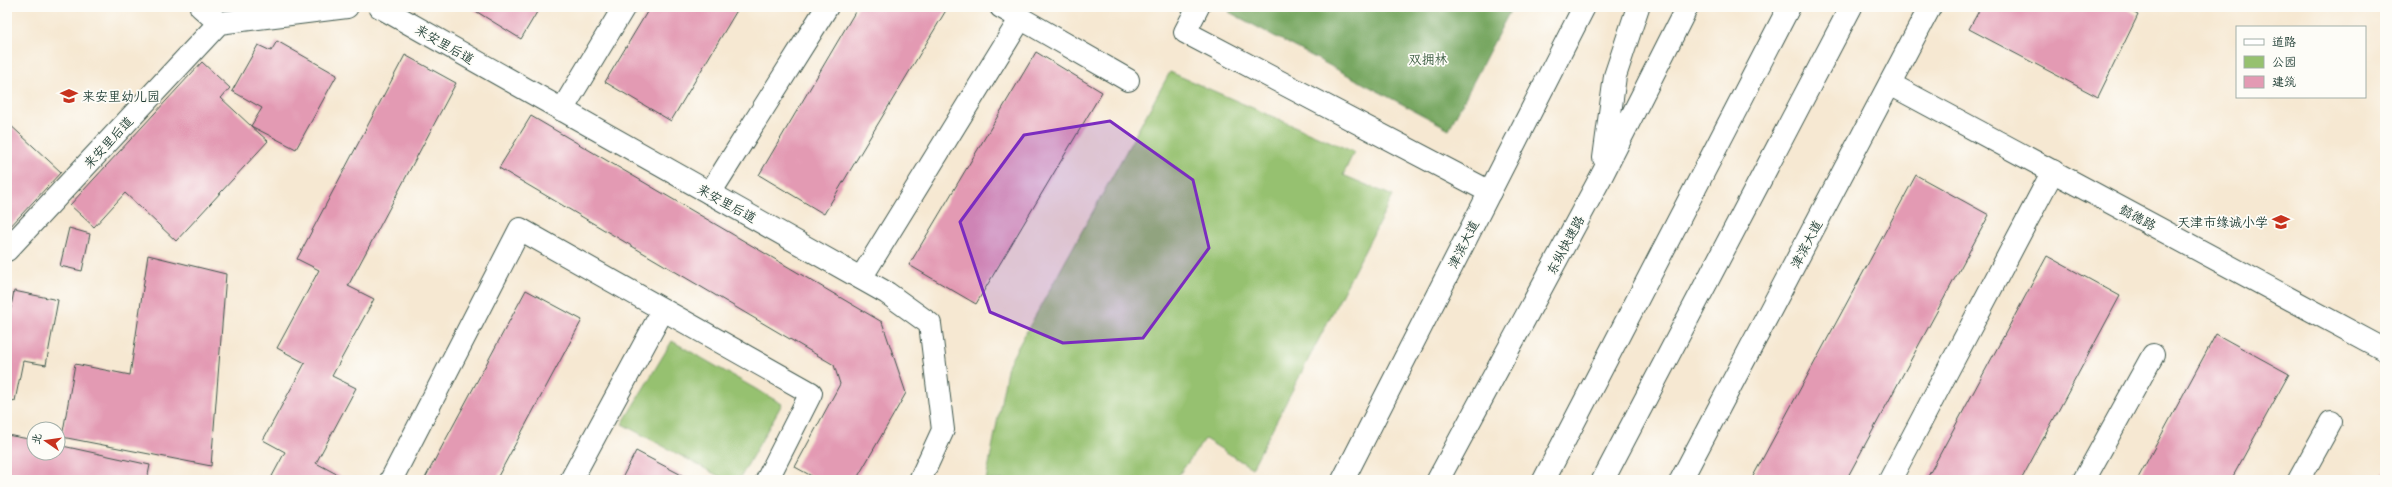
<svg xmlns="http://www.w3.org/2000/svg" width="2392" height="487" font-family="Mynerve,'LXGW WenKai TC',sans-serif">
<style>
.green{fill:#96c16f;stroke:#5a7f52}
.forest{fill:#78a762;stroke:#4c724b}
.building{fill:#e39ab3}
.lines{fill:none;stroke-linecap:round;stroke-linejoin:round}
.minor-casing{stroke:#3f574c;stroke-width:24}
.tertiary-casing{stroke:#3f574c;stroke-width:24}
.secondary-casing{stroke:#3f574c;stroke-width:24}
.trunk-casing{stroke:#3f574c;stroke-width:24}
.minor{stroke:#fff;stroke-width:22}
.tertiary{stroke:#fff;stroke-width:22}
.secondary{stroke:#fff;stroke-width:22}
.trunk{stroke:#fff;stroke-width:22}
.marked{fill:#7b2cbf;fill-opacity:0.2;stroke:#7b2cbf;stroke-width:3;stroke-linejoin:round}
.labels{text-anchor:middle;stroke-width:3.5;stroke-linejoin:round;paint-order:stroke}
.street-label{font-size:13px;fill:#1f3d34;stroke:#fdfcf7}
.park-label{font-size:13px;fill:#3d5e43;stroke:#fdfcf7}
.poi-label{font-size:13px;fill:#1f3d34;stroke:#fdfcf7;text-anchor:start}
</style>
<rect width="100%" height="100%" fill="#fdfcf7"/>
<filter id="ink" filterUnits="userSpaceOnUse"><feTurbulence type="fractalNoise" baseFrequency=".025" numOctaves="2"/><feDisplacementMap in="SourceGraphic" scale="8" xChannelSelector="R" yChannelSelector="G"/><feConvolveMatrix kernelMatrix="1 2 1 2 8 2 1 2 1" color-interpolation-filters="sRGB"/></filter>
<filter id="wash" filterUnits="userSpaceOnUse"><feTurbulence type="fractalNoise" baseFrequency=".012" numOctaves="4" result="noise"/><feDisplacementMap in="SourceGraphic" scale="16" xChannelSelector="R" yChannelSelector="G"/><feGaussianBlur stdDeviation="0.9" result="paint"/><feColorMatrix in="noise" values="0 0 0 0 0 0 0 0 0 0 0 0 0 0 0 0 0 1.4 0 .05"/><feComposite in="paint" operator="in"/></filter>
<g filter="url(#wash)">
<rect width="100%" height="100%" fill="#f6e8d2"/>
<g class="green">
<polygon points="1170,72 1354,152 1343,175 1393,196 1252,468 1205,439 1175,480 986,480 1008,365"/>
<polygon points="672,341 782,404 739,480 726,480 622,424"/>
</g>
<polygon class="forest" points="1232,7 1512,7 1449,129 1229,12"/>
<g id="blocks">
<g class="building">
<polygon points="469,7 540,7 521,39"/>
<polygon points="650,7 739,7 671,121 605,82"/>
<polygon points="858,7 948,7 824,214 759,175"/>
<polygon points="1981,7 2123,7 2138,15 2098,97 1969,29"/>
<polygon points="277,41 337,75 296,149 251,126 268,141 176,241 125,193 94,227 70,205 202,62 230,88 221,98 251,126 262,108 232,91 258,45 271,51"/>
<polygon points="1036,52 1102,92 976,304 909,265"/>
<polygon points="405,55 456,83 348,286 374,299 332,376 356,388 316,463 344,478 343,480 270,480 285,452 263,440 305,363 277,348 319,270 297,259"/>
<polygon points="531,116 882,322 906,393 856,480 819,480 795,467 840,384 834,365 499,168"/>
<polygon points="7,122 61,172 7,230"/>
<polygon points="1916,175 1989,215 1846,480 1751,480"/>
<polygon points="69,228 90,234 82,271 60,266"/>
<polygon points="148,255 226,274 211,466 62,437 75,364 130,375"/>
<polygon points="2047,256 2120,296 2021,480 1926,480"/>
<polygon points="526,290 582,320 496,480 424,480"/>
<polygon points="14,291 58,300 46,365 23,361 15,401 7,399 7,328"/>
<polygon points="2216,334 2289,374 2231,480 2137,480"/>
<polygon points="7,435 34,440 34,453 58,453 58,445 150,465 147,480 7,480"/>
<polygon points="636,451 691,480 621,480"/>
<polygon points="2385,470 2385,480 2380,480"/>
</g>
</g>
</g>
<g filter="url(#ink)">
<use href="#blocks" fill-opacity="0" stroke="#3f574c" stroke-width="1"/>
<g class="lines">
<g class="minor-casing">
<g id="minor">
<polyline points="201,7 219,23"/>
<polyline points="380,7 887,293 930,324 943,430 920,480"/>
<polyline points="1001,7 1128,80"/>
<polyline points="1198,7 1185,32 1490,192"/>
<polyline points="562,110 624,7"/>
<polyline points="710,193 827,7"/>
<polyline points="7,250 219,23 347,7"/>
<polyline points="861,278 1021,18"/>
<polyline points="391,480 520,229 811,393 767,480"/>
<polyline points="571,480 663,310"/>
<polyline points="1890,480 2053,171"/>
<polyline points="2084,480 2153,355"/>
<polyline points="2299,480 2331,422"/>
</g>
</g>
<g class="tertiary-casing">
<polyline id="tertiary" points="1890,84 2385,350"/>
</g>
<g class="secondary-casing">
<g id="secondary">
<polyline points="1343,480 1584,7"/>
<polyline points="1681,480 1930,7"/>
</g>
</g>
<g class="trunk-casing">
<g id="trunk">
<polyline points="1604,158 1615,76 1638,7"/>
<polyline points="1438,480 1602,175 1687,7"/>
<polyline points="1544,480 1789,7"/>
<polyline points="1603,480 1851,7"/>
</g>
</g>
<use href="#minor" class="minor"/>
<use href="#tertiary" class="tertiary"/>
<use href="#secondary" class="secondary"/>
<use href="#trunk" class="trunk"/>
</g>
</g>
<path class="marked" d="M1110,121L1193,180L1209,248L1143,338L1063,343L990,312L960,222L1024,135Z"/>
<defs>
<g id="school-bare" transform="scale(1.38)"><path d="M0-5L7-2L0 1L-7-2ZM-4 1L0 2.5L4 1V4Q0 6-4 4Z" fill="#c8321e" stroke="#fdfcf7" stroke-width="2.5" paint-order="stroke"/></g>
</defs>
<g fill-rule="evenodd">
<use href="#school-bare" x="69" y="96"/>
<use href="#school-bare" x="2281" y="222"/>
</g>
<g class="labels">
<g class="street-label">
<text transform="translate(445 44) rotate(30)" y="5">来安里后道</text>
<text transform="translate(108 142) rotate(-47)" y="5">来安里后道</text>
<text transform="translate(727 203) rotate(29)" y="5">来安里后道</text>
<text transform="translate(2138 217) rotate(28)" y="5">懿德路</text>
<text transform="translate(1463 244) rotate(-63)" y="5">津滨大道</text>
<text transform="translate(1806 244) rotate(-62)" y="5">津滨大道</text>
<text transform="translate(1565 245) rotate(-62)" y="5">东纵快速路</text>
</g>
<g class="park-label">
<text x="1428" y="64">双拥林</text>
</g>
<g class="poi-label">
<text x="82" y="101">来安里幼儿园</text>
<text x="2268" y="227" text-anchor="end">天津市缘诚小学</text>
</g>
</g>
<rect width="2392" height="487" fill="none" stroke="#fdfcf7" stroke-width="24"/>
<rect x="2236" y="26" width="130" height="72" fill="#fdfcf7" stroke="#a4b0a9"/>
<rect x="2244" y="39" width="20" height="6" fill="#ffffff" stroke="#a4b0a9"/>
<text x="2272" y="46" font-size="12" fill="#1f3d34">道路</text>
<rect x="2244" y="56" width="20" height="12" fill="#96c16f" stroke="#a4b0a9"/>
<text x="2272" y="66" font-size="12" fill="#1f3d34">公园</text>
<rect x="2244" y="76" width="20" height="12" fill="#e39ab3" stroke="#a4b0a9"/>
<text x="2272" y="86" font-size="12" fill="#1f3d34">建筑</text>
<g transform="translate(46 441) rotate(283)"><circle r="19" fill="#fdfcf7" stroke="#a4b0a9"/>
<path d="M0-3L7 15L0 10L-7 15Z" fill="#c8321e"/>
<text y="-6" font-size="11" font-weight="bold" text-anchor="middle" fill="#1f3d34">北</text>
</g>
</svg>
